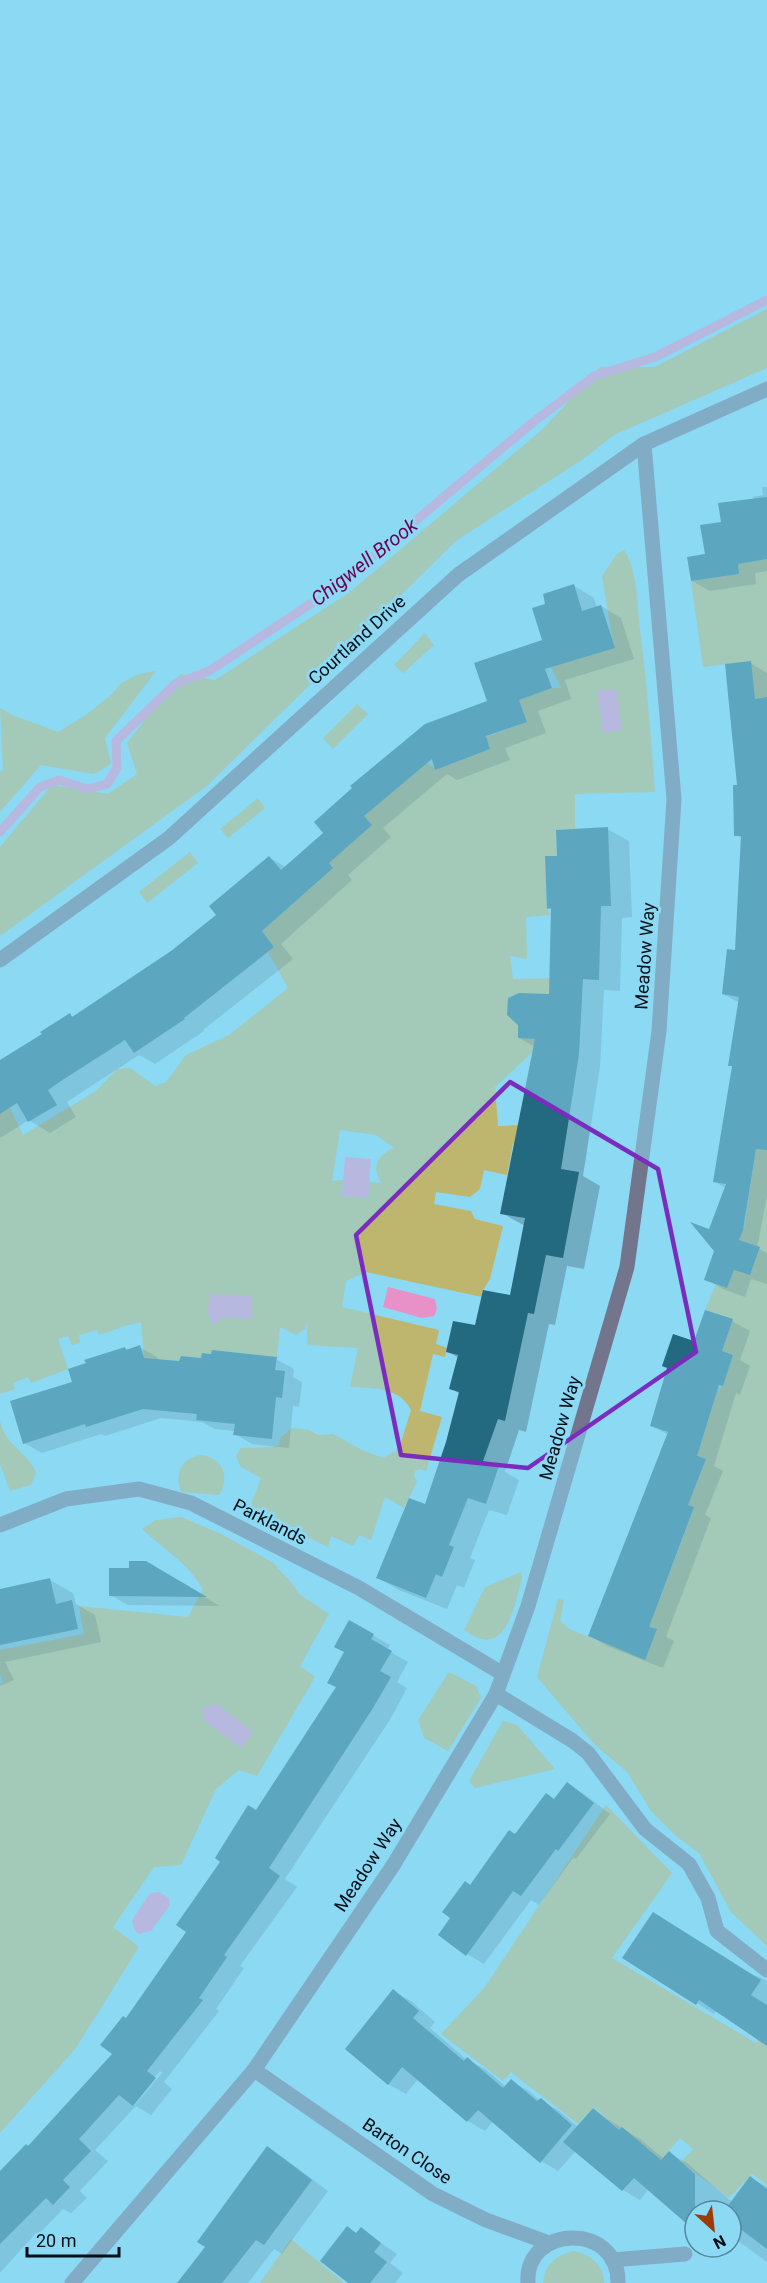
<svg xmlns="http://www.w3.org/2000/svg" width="767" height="2283" font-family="Roboto,sans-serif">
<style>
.green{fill:#beb56f;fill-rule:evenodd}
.water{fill:#e890c8}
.shadow{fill:#0003;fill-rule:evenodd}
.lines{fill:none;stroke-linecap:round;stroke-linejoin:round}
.stream{stroke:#e890c8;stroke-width:9}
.building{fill:#23697f}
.minor{stroke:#73758d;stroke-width:15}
.marked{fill:none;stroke:#7b2cbf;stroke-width:4.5;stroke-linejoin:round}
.labels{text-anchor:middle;stroke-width:6;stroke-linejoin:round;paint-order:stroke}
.street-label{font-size:18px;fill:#000f17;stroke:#8cd9f4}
.water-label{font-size:20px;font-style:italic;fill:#6f0054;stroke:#8cd9f4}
</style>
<rect width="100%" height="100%" fill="#8cd9f4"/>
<g class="green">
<polygon points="767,309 767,368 614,435 583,459 457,540 208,785 0,936 0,847 52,785 108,794 137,774 127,743 180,674 215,680 350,592 544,428 600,367 655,367"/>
<path d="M624,550C638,572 637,604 640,630C647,684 651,738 655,792L575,794V829L556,830L557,856L545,857L547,909L551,915L526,917L527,959L510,956L513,979L562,978L564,995L519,993L508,999L518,1025V1038L537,1039V1048L495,1087L498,1126L519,1125L539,1148L513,1144L507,1175L484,1170L480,1189L470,1197L436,1192L434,1204L471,1211L475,1219L503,1226L490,1279L483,1290L482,1297L366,1272L346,1281L342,1307L439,1330L436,1344L447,1348L445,1357L433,1354L420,1411L442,1417L426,1471L419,1469L415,1471L414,1476L417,1482L404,1508L385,1497L371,1540L359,1535L353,1546L331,1536L328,1547L249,1510L261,1478L241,1467L236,1456L241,1448C255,1447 266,1449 279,1445L280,1438L292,1428L309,1430L318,1435L333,1434L362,1450L383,1458L399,1449L411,1410C400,1387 373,1388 350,1387L358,1348L307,1345V1322L306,1328L296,1335L280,1327L277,1357L212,1350L211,1354L202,1353L201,1358L182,1356L179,1361L144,1359L141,1322L125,1326L99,1335L97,1330L79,1335L80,1343L72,1345L68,1336L58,1339L68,1369L31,1383L28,1377L13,1383L15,1389L0,1394V1087L23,1135L96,1091L117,1069L130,1068L155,1086L166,1082L186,1055L229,1035L288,988L268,952L274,947L262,931L333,868L320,852L427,763L436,769L490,749L486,737L527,722L519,700L552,688H561L551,667L614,648L602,576L616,555ZM340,1130L376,1135L394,1148C378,1154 370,1168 382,1183L369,1182L368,1198L342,1196L343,1180L332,1181Z"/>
<polygon points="767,559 767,697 755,699 750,661 703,667 691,581 739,574 738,564"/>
<polygon points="425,633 434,645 403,673 394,665"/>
<polygon points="156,671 105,738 111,764 94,774 41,765 0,812 0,772 3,770 0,708 12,715 58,732 86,715 112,694 121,683 139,674"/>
<polygon points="357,704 368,714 333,749 323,738"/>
<polygon points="258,798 265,808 228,838 220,829"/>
<polygon points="190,852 198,863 147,903 139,892"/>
<polygon points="756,1149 767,1150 767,1946 731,1912 699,1853 675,1835 651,1811 627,1772 593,1743 537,1677 558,1599 564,1600 560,1620 569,1629 644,1659 657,1630 631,1619 639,1601 656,1608 663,1591 639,1581 671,1570 694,1507 688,1505 706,1460 697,1456 717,1391 723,1386 733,1355 722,1351 733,1319 705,1310 716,1284 727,1288 734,1270 750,1275 760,1248 739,1240 745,1224"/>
<path d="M0,1420C3,1444 29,1453 36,1473L31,1485L10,1491L0,1464Z"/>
<path d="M201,1455C222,1457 231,1477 219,1495L181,1492C174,1474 181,1458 201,1455Z"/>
<path d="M181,1517L221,1534L272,1562L291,1582L299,1594L329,1614L300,1666L315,1677L257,1776L239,1770L216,1789L181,1865L154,1867L113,1927L139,1947L76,2048L0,2133V1684L3,1682L0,1674V1650L84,1634L79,1606L188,1617L203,1590C190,1564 162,1548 142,1529L156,1520Z"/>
<path d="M521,1572L522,1579C516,1598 509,1646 481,1639C475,1637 469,1633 464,1630L485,1587Z"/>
<polygon points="449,1672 476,1686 481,1698 448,1751 424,1738 418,1720"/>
<polygon points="503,1721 517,1725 555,1769 475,1788 469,1781"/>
<polygon points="606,1805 672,1873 612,1958 756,2043 767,2028 767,2185 752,2174 729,2198 681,2162 693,2149 680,2138 658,2163 593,2107 578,2124 511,2072 503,2081 441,2034 484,1988"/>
<polygon points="291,2239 344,2283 260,2283"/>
<path d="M574,2251C592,2255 603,2265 604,2283H543C545,2264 556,2255 574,2251Z"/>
</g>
<g class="water">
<polygon points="616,689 622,730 603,733 597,691"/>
<polygon points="345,1157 371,1159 368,1198 342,1196"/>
<polygon points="388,1287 435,1299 437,1309 434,1316 422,1318 383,1307"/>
<path d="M210,1294L252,1296L251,1319L221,1317L218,1322L214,1324C205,1317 209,1304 210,1294Z"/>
<polygon points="215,1703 253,1732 241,1748 202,1719 204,1715 202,1708 209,1706 211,1707"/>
<polygon points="159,1892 169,1898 170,1905 151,1931 138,1934 134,1929 132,1920 150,1893"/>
</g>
<g class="shadow">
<polygon points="762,487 767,487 767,571 755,573 756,584 710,591 692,581 722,523 754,500 753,497 763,495"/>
<polygon points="574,586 594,598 597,608 601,606 621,618 634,659 565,680 571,699 538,711 546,733 505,748 510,760 457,780 447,774 383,828 391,837 348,875 352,880 281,944 293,959 203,1030 204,1031 155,1064 139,1055 82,1092 67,1102 76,1117 50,1133 29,1120 0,1138 0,1061 44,1035 70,1015 74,1017 172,952 218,916 270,858 286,867 489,702 544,641 547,605"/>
<polygon points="750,663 767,673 767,1196 757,1248 767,1253 767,1284 751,1279 745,1297 723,1289 706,1279 716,1251 726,1188 715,1182 733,1067 729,1065 740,1003 723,994 737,952 743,839 736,835"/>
<polygon points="607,829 629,841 632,917 622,918 620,991 604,990 600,1067 583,1176 600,1186 584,1269 567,1266 555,1325 549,1324 526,1432 519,1430 505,1472 519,1480 507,1515 489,1510 470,1558 475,1560 464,1588 457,1585 447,1609 399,1590 378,1578 426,1506 447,1443 460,1394 451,1388 459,1358 448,1352 511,1297 525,1226 502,1213 535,1047 519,1038 520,1024 550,996 553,910 548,908 559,857"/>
<polygon points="732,1321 750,1331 740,1360 750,1366 740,1395 736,1393 714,1466 723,1471 705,1515 711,1518 666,1637 674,1641 663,1668 607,1646 590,1636 668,1435 651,1425 695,1343"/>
<polygon points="139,1347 157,1357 158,1361 180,1363 202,1360 276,1359 294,1369 293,1377 302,1382 299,1407 293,1406 289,1448 252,1444 235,1434 235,1431 215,1429 202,1422 161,1418 105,1436 101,1434 42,1453 24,1443 74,1383 125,1348 129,1350"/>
<polygon points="145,1562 220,1606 128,1605 110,1595 131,1570"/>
<polygon points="50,1580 73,1593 76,1604 95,1615 101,1642 5,1662 14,1680 0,1686 0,1590"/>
<path d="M349,1622L390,1645L387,1650L408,1662L397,1682L407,1688L391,1718L285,1879L297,1887L240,1966L244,1968L216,2009L219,2011L164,2082L172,2089L151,2115L136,2106L95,2150L108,2161L80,2191L87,2198L71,2213L63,2209L39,2234L36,2233L0,2273V2173L28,2147L114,2054L126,2020L188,1932L256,1812L338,1687L346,1652ZM160,2071L162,2073L135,2105H131Z"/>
<polygon points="567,1784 584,1794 610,1814 576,1859 573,1858 539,1905 531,1900 484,1964 467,1954 471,1886 515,1836 555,1800"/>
<polygon points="624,1957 757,1976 767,1981 767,2043 717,2010 714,2014"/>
<polygon points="393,1991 411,2001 435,2022 430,2028 467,2060 485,2069 506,2087 511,2081 529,2091 540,2101 558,2110 578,2127 593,2110 640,2139 664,2159 669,2153 687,2163 732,2202 751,2178 767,2187 767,2262 731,2236 731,2211 695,2211 695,2229 649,2189 640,2200 623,2190 576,2151 558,2171 541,2161 493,2121 485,2131 468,2121 418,2079 406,2094 388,2084"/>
<polygon points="267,2148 284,2158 328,2191 282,2254 274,2249 248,2283 179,2283 207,2247"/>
<polygon points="361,2229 397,2254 390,2263 403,2273 395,2283 351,2283 357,2234"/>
</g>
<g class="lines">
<polyline class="stream" points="0,832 40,787 59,780 88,789 107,784 117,768 116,741 175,684 209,671 339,585 532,423 594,376 655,357 767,300"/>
</g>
<g class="building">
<polygon points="767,497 767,559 738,564 739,574 691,581 687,557 705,554 700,525 721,522 718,503"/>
<polygon points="574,584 582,611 601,605 615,648 545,669 552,688 519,700 527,722 486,736 490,749 435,770 432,759 364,816 372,825 329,863 333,868 262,931 274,947 184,1018 185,1019 134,1053 125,1040 61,1081 48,1090 57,1105 28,1122 17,1103 0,1114 0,1060 42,1034 40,1032 70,1013 72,1017 171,951 216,915 209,906 269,856 281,870 323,833 314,822 352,788 350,786 425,724 487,701 474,663 542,640 532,608 545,604 543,594"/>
<polygon points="751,661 755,699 767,697 767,1150 756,1149 743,1230 739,1240 760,1247 750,1275 734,1270 727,1288 704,1280 714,1251 690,1222 709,1229 726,1184 713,1182 732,1066 728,1066 739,997 722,994 727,949 735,950 741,836 734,836 733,785 737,785 725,664"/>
<polygon points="608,827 611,906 601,906 599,980 583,979 579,1054 561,1169 579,1172 563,1258 546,1255 534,1314 528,1313 505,1421 498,1419 483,1461 499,1466 486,1504 468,1498 449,1545 454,1547 442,1577 436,1574 426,1598 376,1578 409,1498 425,1504 446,1442 459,1392 449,1389 458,1355 446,1352 453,1321 475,1325 483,1290 510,1295 525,1218 500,1214 535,1039 518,1038 518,1025 507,1015 508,998 519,993 549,994 551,908 547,909 545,856 557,856 556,830"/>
<polygon points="705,1310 733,1319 722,1351 733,1355 723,1386 719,1385 697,1456 706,1459 688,1505 694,1507 649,1627 657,1629 645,1660 588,1636 668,1432 650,1426 667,1368 662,1366 673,1334 694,1341"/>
<polygon points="140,1345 144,1358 179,1361 181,1356 201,1358 202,1353 211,1354 212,1350 277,1357 275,1370 285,1371 282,1398 276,1397 272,1439 233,1435 235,1424 196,1420 197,1414 143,1409 86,1427 85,1424 23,1444 10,1401 72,1382 68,1369 86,1363 84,1360 125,1347 126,1350"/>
<polygon points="129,1561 146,1561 207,1597 109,1596 109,1568 129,1568"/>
<polygon points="50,1578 56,1604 72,1600 78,1629 0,1645 0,1589"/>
<polygon points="349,1620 374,1634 371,1639 392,1651 380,1671 391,1677 373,1708 269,1868 280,1876 224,1955 227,1957 199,1998 203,2000 147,2071 156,2078 133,2106 119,2095 79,2139 91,2151 63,2180 70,2187 53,2205 46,2198 0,2244 0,2171 26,2144 28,2146 112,2054 100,2045 123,2016 126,2018 186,1932 176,1925 220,1862 215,1858 248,1805 256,1810 336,1687 327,1683 344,1652 334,1647"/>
<polygon points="567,1782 594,1803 558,1851 556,1849 521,1896 513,1891 466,1956 438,1935 450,1918 442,1912 465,1881 470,1885 509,1830 515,1834 546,1793 554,1799"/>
<polygon points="653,1912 761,1980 751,1995 767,2005 767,2046 699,2000 696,2005 622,1958"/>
<polygon points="393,1989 419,2011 413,2018 464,2061 467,2057 503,2088 511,2079 537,2101 541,2098 572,2125 540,2163 478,2110 467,2122 402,2067 388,2085 345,2049"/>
<polygon points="593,2108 619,2130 622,2127 661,2160 669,2151 695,2174 695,2231 634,2178 622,2191 563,2142"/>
<polygon points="267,2146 312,2180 264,2245 256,2240 222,2283 177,2283 205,2247 197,2242"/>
<polygon points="750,2176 767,2189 767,2249 731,2222 731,2211 724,2211"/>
<polygon points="347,2226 356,2233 361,2227 381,2243 374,2252 387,2262 370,2283 348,2283 320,2261"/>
</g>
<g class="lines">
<g class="minor">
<polyline points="0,960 169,838 458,575 644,444 767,389"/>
<polyline points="0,1525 66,1499 139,1489 191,1503 359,1588 503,1674"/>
<polyline points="496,1694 573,1741 588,1753 645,1829 689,1864 708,1898 717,1931 767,1970"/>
<polyline points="254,2070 433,2194 486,2220 549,2243"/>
<polyline points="612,2260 685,2254"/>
<polyline points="72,2283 254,2070 394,1864 496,1694 528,1606 627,1267 659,1031 674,799 644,444"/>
<path d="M528,2283C524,2225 619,2221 618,2283"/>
</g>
</g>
<path d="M0 0H767V2283H0ZM510,1082L658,1169L696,1352L528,1468L401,1455L356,1235Z" fill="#8cd9f4" fill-opacity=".55" fill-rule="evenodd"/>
<path class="marked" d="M510,1082L658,1169L696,1352L528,1468L401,1455L356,1235Z"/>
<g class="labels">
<g class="street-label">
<text transform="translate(357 640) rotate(-42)" y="6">Courtland Drive</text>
<text transform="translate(645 956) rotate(-86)" y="6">Meadow Way</text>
<text transform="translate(560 1428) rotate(-74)" y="6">Meadow Way</text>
<text transform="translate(270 1522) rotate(27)" y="6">Parklands</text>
<text transform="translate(368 1865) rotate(-57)" y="6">Meadow Way</text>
<text transform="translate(407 2151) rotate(34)" y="6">Barton Close</text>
</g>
<g class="water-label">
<text transform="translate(364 562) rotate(-38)" y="7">Chigwell Brook</text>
</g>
</g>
<g transform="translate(713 2229) rotate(153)"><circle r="28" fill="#8cd9f4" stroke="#54889c" stroke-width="1.5"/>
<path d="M0-4.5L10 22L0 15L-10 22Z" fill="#9e3a04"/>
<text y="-9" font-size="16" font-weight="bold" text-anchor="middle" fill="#000f17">N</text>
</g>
<path d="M27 2247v9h92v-9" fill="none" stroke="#000f17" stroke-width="3"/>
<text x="36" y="2247" font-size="18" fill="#000f17" stroke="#8cd9f4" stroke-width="4.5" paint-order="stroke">20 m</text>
</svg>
